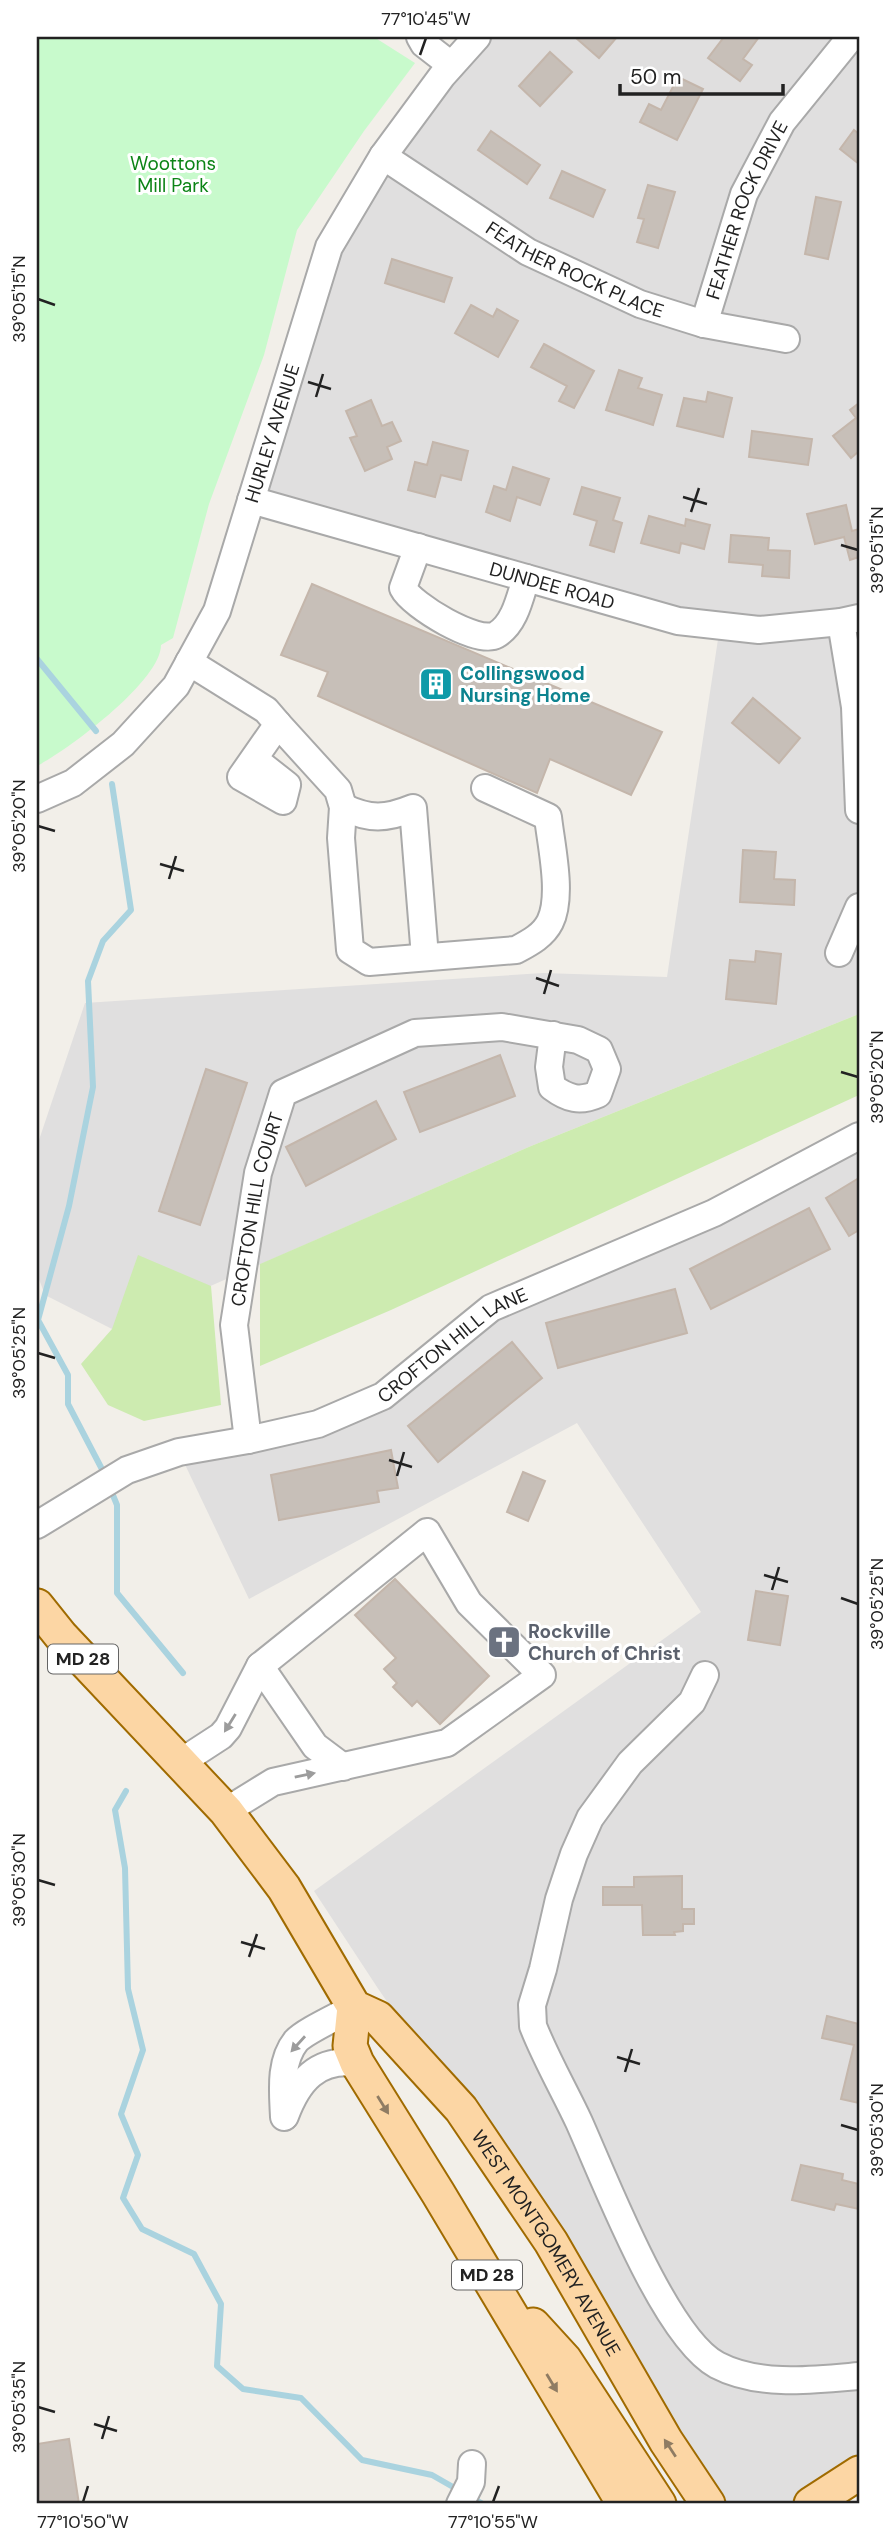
<svg xmlns="http://www.w3.org/2000/svg" width="896" height="2541" font-family="'DM Sans',sans-serif">
<style>
.residential{fill:#e0dfdf}
.grass{fill:#cdebb0}
.park{fill:#c8facc}
.lines{fill:none;stroke-linecap:round;stroke-linejoin:round}
.stream{stroke:#aad3df;stroke-width:6}
.building{fill:#c7bfb8;stroke:#c4b6ab;stroke-width:2}
.minor-casing{stroke:#a9a9a9;stroke-width:30}
.major-casing{stroke:#a06b00;stroke-width:37}
.minor{stroke:#fff;stroke-width:26}
.major{stroke:#fcd6a4;stroke-width:33}
.oneway{fill:#9c9c9c}
.oneway2{fill:#8f7c63}
.ticks{fill:none;stroke:#222;stroke-width:2.5}
.labels{text-anchor:middle;stroke-width:6;stroke-linejoin:round;paint-order:stroke}
.shield{fill:#fff;stroke:#646464;stroke-width:2}
.shield-label{font-size:18px;font-weight:bold;fill:#222}
.park-label{font-size:19px;fill:#0c8416;stroke:#fff}
.street-label{font-size:19px;fill:#222;stroke:#fff}
.culture-label{font-size:19px;font-weight:bold;fill:#0d838f;stroke:#fff;text-anchor:start}
.worship-label{font-size:19px;font-weight:bold;fill:#5b616d;stroke:#fff;text-anchor:start}
.neatline{fill:none;stroke:#222;stroke-width:2.5}
.ticks-label{font-size:18px;text-anchor:middle;fill:#222}
</style>
<rect width="100%" height="100%" fill="#f2efe9"/>
<g class="residential">
<polygon points="477,37 859,37 859,1014 531,1146 112,1329 45,1295 37,1274 37,1146 85,1003 543,973 667,977 720,626 251,500 329,247"/>
<polygon points="859,1136 859,2476 814,2504 708,2504 498,2161 379,1990 314,1891 701,1612 577,1423 249,1599 179,1452 318,1424 491,1308"/>
</g>
<g class="grass">
<polygon points="859,1014 859,1095 391,1310 260,1366 260,1264 531,1146"/>
<polygon points="138,1255 211,1286 221,1405 144,1421 108,1405 81,1364 112,1329"/>
</g>
<path class="park" d="M37,37H374L415,63L364,131L297,230L264,355L209,504L173,638L161,645C161,681 68,750 37,766Z"/>
<g class="lines">
<g class="stream">
<polyline points="37,659 96,731"/>
<polyline points="105,1475 68,1404 68,1375 38,1320 69,1206 93,1087 88,981 103,941 131,910 112,784"/>
<polyline points="110,1488 117,1505 117,1593 183,1673"/>
<polyline points="126,1791 115,1810 125,1868 128,1989 143,2050 121,2114 138,2155 123,2198 142,2229 194,2254 221,2304 217,2366 243,2389 301,2398 362,2460 432,2475 460,2491"/>
<polyline points="469,2496 483,2504"/>
</g>
</g>
<g class="building">
<polygon points="577,37 617,37 599,58 576,38"/>
<polygon points="724,37 759,37 743,59 752,65 740,81 708,58"/>
<polygon points="550,52 572,72 540,106 519,86"/>
<polygon points="678,77 703,89 677,140 640,122 649,104 661,110"/>
<polygon points="854,130 859,134 859,164 840,149"/>
<polygon points="491,131 540,165 527,184 478,150"/>
<polygon points="562,171 605,190 593,217 550,198"/>
<polygon points="648,185 675,192 658,248 637,242 644,219 638,218"/>
<polygon points="816,197 841,202 828,259 805,254"/>
<polygon points="392,259 452,278 444,302 385,283"/>
<polygon points="471,305 493,317 497,309 518,321 498,357 455,333"/>
<polygon points="544,344 594,371 574,408 559,401 567,386 531,367"/>
<polygon points="619,370 642,378 638,388 662,395 653,425 606,410"/>
<polygon points="708,392 732,398 723,437 677,426 684,398 706,402"/>
<polygon points="371,400 382,426 392,422 401,441 387,447 392,459 365,471 350,438 357,436 346,411"/>
<polygon points="859,403 859,451 851,458 833,436 856,418 850,410"/>
<polygon points="752,431 812,439 808,465 749,457"/>
<polygon points="433,442 468,451 461,480 441,475 435,497 408,490 415,462 427,465"/>
<polygon points="513,467 549,479 540,505 517,497 510,521 486,512 494,486 506,490"/>
<polygon points="582,487 620,498 613,520 622,523 614,552 590,545 597,521 574,514"/>
<polygon points="846,505 852,531 859,529 859,557 850,560 844,537 815,544 807,514"/>
<polygon points="649,516 685,526 686,519 710,525 704,549 681,543 679,553 641,543"/>
<polygon points="731,535 769,538 768,550 790,551 789,578 762,576 763,565 729,562"/>
<polygon points="312,584 662,732 631,795 550,759 537,793 318,696 328,672 281,655"/>
<polygon points="753,698 800,738 779,763 732,723"/>
<polygon points="743,850 776,852 774,879 795,880 794,905 740,902"/>
<polygon points="756,951 781,954 776,1004 726,999 730,960 755,962"/>
<polygon points="500,1055 515,1096 420,1132 404,1092"/>
<polygon points="206,1069 247,1083 200,1225 159,1211"/>
<polygon points="376,1101 396,1139 306,1186 286,1147"/>
<polygon points="859,1178 859,1230 849,1236 826,1198"/>
<polygon points="809,1208 830,1249 711,1309 690,1269"/>
<polygon points="675,1289 687,1333 558,1368 546,1323"/>
<polygon points="512,1342 542,1378 438,1462 408,1426"/>
<polygon points="391,1450 398,1488 377,1491 379,1502 279,1520 271,1475"/>
<polygon points="523,1472 545,1481 528,1521 507,1512"/>
<polygon points="395,1579 489,1676 440,1724 417,1701 412,1706 393,1687 397,1683 384,1669 396,1658 355,1615"/>
<polygon points="756,1591 788,1596 780,1645 748,1640"/>
<polygon points="682,1876 682,1909 694,1909 694,1924 683,1924 683,1931 674,1932 675,1935 643,1935 642,1905 603,1905 603,1887 634,1887 634,1877"/>
<polygon points="827,2016 859,2024 859,2103 841,2099 854,2045 822,2038"/>
<polygon points="801,2165 843,2174 842,2180 859,2184 859,2209 836,2204 834,2210 792,2200"/>
<polygon points="69,2439 79,2504 37,2504 37,2444"/>
</g>
<g class="lines">
<g class="minor-casing">
<g id="minor">
<polyline points="420,37 424,44 451,65"/>
<path id="s1" d="M383,156L528,252L640,304L704,324L786,339"/>
<path id="s2" d="M704,324L744,194L782,122L851,37"/>
<path id="s3" d="M251,500L678,621L759,630L841,622L859,618"/>
<path d="M418,547L403,588C412,606 478,645 496,635C515,624 520,597 526,578"/>
<polyline points="841,622 855,707 859,810"/>
<polyline points="189,662 266,710 278,724 241,777 283,801 287,785 254,759"/>
<path d="M278,724L338,790L343,807L341,838L350,950L369,962L516,950C529,943 543,936 550,922C563,896 551,845 548,817L485,788"/>
<path id="s4" d="M37,799L73,783L123,744L176,686L217,611L329,247L383,156L442,76L477,37"/>
<path d="M343,807C370,820 386,819 413,808L425,957"/>
<polyline points="839,953 859,907"/>
<path id="s5" d="M248,1440L234,1325L258,1173L283,1093L415,1033L502,1027L578,1040L599,1050L607,1069L598,1094C580,1102 568,1099 552,1087L549,1067L553,1035"/>
<path id="s6" d="M37,1525L127,1470L179,1452L248,1440L318,1424L383,1396L491,1308L714,1213L859,1136"/>
<polyline points="260,1666 315,1746 343,1767"/>
<path d="M705,1675L692,1702L630,1763L590,1818L574,1854L559,1899L543,1969L532,2005L533,2026C546,2059 564,2090 579,2122C605,2180 665,2337 717,2365C759,2387 814,2380 859,2376"/>
<polyline points="181,1762 221,1736 228,1728 260,1666 427,1532 469,1603 542,1675 447,1743 273,1782 226,1811"/>
<path d="M285,2116C298,2081 317,2058 357,2063"/>
<path d="M284,2117C283,2093 279,2062 296,2041C305,2031 341,2015 354,2007"/>
<polyline points="460,2504 471,2482 472,2464"/>
</g>
</g>
<g class="major-casing">
<g id="major">
<path id="s7" d="M37,1606L61,1636L226,1811L284,1888L354,2007L378,2018L461,2109L551,2242L666,2441L708,2504"/>
<polyline points="354,2007 350,2046 357,2063 438,2193 624,2504"/>
<polyline points="533,2325 565,2360 659,2504"/>
<polyline points="811,2504 859,2473"/>
</g>
</g>
<use href="#minor" class="minor"/>
<use href="#major" class="major"/>
</g>
<defs><path id="oneway-solid" d="M-6-.8H1V-3.2L6.5 0L1 3.2V.8H-6Z" transform="scale(1.75)"/></defs>
<g class="oneway">
<use href="#oneway-solid" transform="translate(230 1723) rotate(122)"/>
<use href="#oneway-solid" transform="translate(305 1775) rotate(-12)"/>
<use href="#oneway-solid" transform="translate(298 2044) rotate(132)"/>
</g>
<g class="oneway2">
<use href="#oneway-solid" transform="translate(383 2105) rotate(58)"/>
<use href="#oneway-solid" transform="translate(552 2383) rotate(59)"/>
<use href="#oneway-solid" transform="translate(670 2448) rotate(-123)"/>
</g>
<path class="ticks" d="M420,55L426,38M38,299L55,305M308,382L331,389M316,397L323,374M683,497L707,504M691,512L699,488M841,545L858,550M38,826L55,831M160,864L184,871M169,879L176,856M536,978L559,986M544,994L551,970M841,1072L858,1077M38,1353L55,1358M389,1460L412,1467M397,1476L404,1452M764,1575L788,1582M772,1590L779,1567M841,1598L858,1604M38,1880L55,1885M241,1942L265,1949M249,1957L257,1934M617,2057L640,2064M625,2072L632,2049M841,2125L858,2130M38,2407L55,2412M94,2424L117,2431M102,2439L109,2416M83,2502L88,2486M493,2502L499,2486"/>
<defs>
<g id="building-square" transform="scale(1.75)"><rect x="-9" y="-9" width="18" height="18" rx="4" fill="#0f9aa8" stroke="#fff"/><path d="M-4-6H4V6H1V3H-1V6H-4ZM-2.5-4.3h1.7v1.8h-1.7ZM.8-4.3h1.7v1.8H.8ZM-2.5-1h1.7V.8h-1.7ZM.8-1h1.7V.8H.8Z" fill="#fff"/></g>
<g id="church-square" transform="scale(1.75)"><rect x="-9" y="-9" width="18" height="18" rx="4" fill="#6b7280" stroke="#fff"/><path d="M-1.2-6h2.4v3.5h3.3v2.4h-3.3V6h-2.4V-.1h-3.3v-2.4h3.3Z" fill="#fff"/></g>
</defs>
<g fill-rule="evenodd">
<use href="#building-square" x="436" y="684"/>
<use href="#church-square" x="504" y="1642"/>
</g>
<g class="labels">
<g class="shield">
<rect x="48" y="1644.5" width="70" height="29" rx="5"/>
<rect x="452" y="2260.5" width="70" height="29" rx="5"/>
</g>
<g class="shield-label">
<text x="83" y="1665">MD 28</text>
<text x="487" y="2281">MD 28</text>
</g>
<g class="park-label">
<text x="173" y="170">Woottons<tspan x="173" dy="22">Mill Park</tspan></text>
</g>
<g class="street-label">
<text dy="7" stroke="none"><textPath href="#s2" startOffset="122">FEATHER ROCK DRIVE</textPath></text>
<text dy="7" stroke="none"><textPath href="#s1" startOffset="224">FEATHER ROCK PLACE</textPath></text>
<text dy="7" stroke="none"><textPath href="#s4" startOffset="453">HURLEY AVENUE</textPath></text>
<text dy="7" stroke="none"><textPath href="#s3" startOffset="313">DUNDEE ROAD</textPath></text>
<text dy="7" stroke="none"><textPath href="#s5" startOffset="234">CROFTON HILL COURT</textPath></text>
<text dy="7" stroke="none"><textPath href="#s6" startOffset="460">CROFTON HILL LANE</textPath></text>
<text dy="7" stroke="none"><textPath href="#s7" startOffset="822">WEST MONTGOMERY AVENUE</textPath></text>
</g>
<g class="culture-label">
<text x="460" y="680">Collingswood<tspan x="460" dy="22">Nursing Home</tspan></text>
</g>
<g class="worship-label">
<text x="528" y="1638">Rockville<tspan x="528" dy="22">Church of Christ</tspan></text>
</g>
</g>
<rect width="896" height="2541" fill="none" stroke="#ffffff" stroke-width="77"/>
<path d="M620 84v10h163v-10" fill="none" stroke="#222222" stroke-width="3.5"/>
<text x="630" y="84" font-size="21" fill="#222222" stroke="#ffffff" stroke-width="5" paint-order="stroke">50 m</text>
<rect x="38" y="38" width="820" height="2464" class="neatline"/>
<g class="ticks-label">
<text x="426" y="25">77°10'45"W</text>
<text transform="translate(19 299) rotate(-90)" y="6">39°05'15"N</text>
<text transform="translate(877 550) rotate(-90)" y="6">39°05'15"N</text>
<text transform="translate(19 826) rotate(-90)" y="6">39°05'20"N</text>
<text transform="translate(877 1077) rotate(-90)" y="6">39°05'20"N</text>
<text transform="translate(19 1353) rotate(-90)" y="6">39°05'25"N</text>
<text transform="translate(877 1604) rotate(-90)" y="6">39°05'25"N</text>
<text transform="translate(19 1880) rotate(-90)" y="6">39°05'30"N</text>
<text transform="translate(877 2130) rotate(-90)" y="6">39°05'30"N</text>
<text transform="translate(19 2407) rotate(-90)" y="6">39°05'35"N</text>
<text x="83" y="2528">77°10'50"W</text>
<text x="493" y="2528">77°10'55"W</text>
</g>
</svg>
